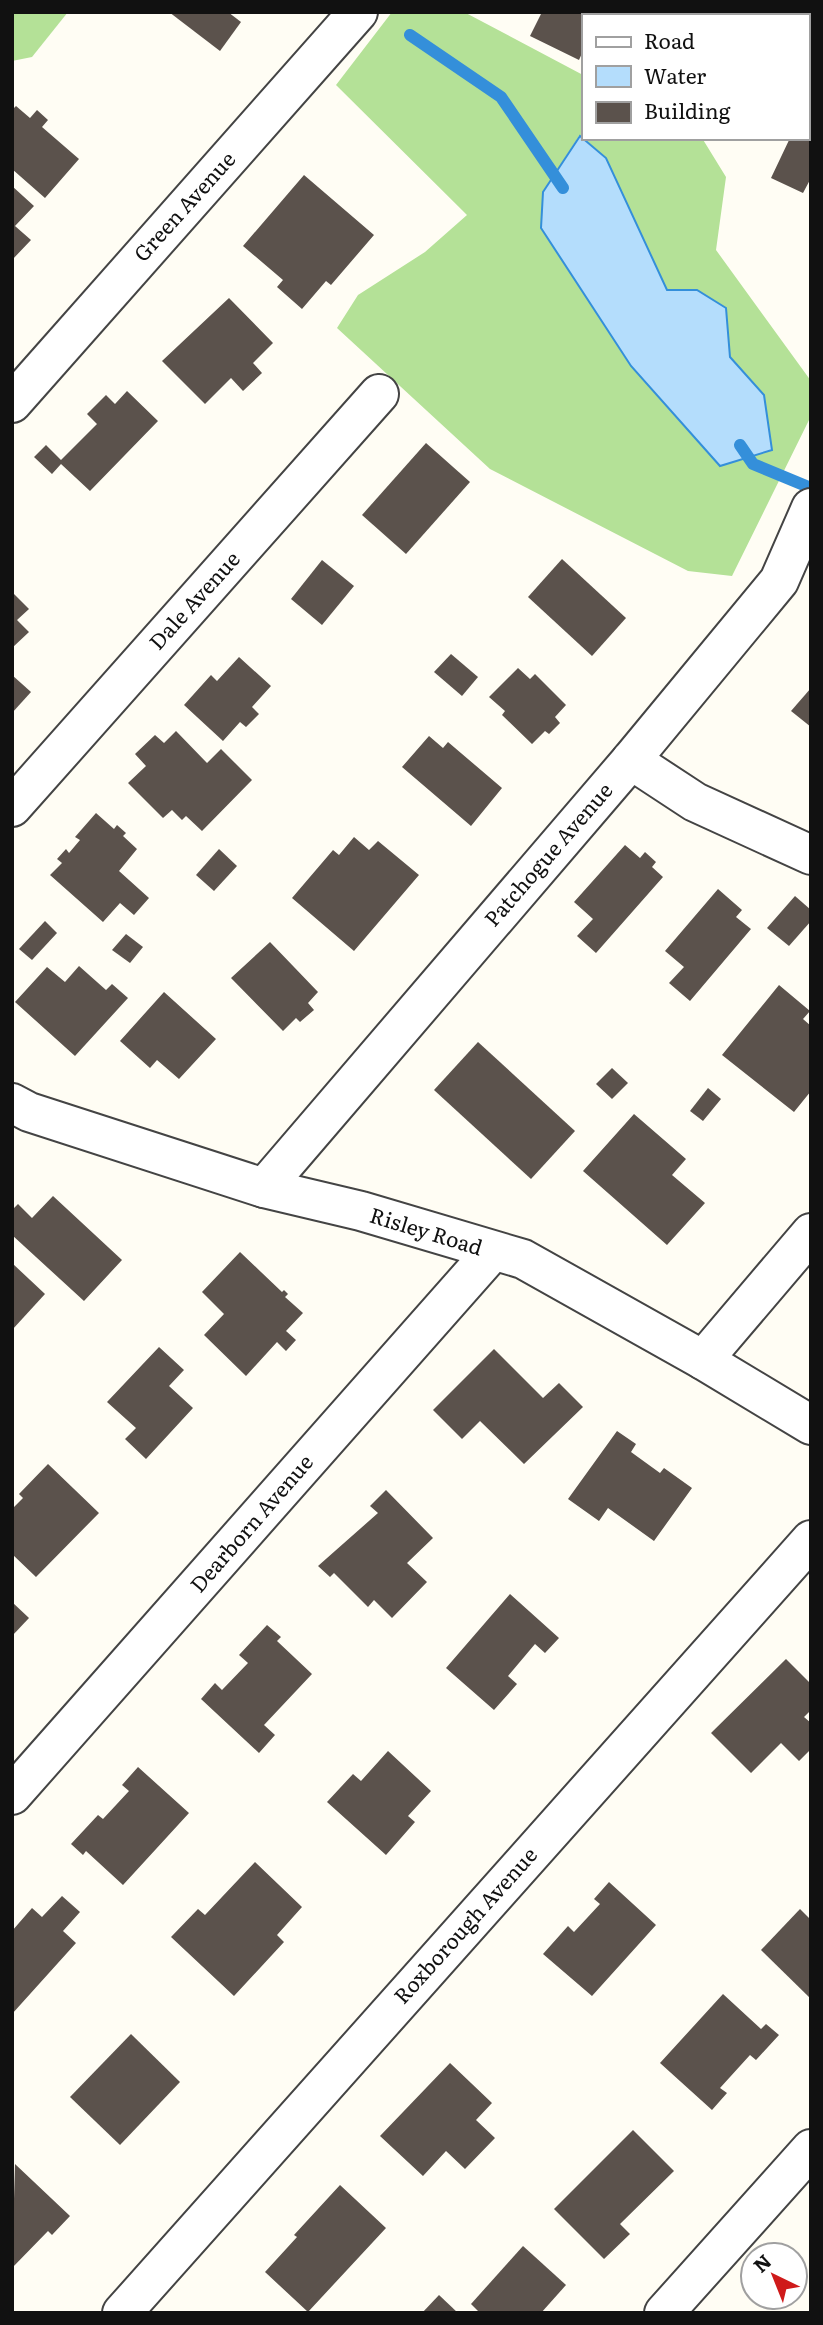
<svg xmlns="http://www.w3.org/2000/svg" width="823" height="2325" font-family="Literata,serif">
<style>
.forest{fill:#b4e197;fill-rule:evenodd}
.water{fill:#b4ddfc;stroke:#348fda;stroke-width:2}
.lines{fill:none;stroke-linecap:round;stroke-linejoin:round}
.stream{stroke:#348fda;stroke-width:12}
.building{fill:#5b524c}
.minor-casing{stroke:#444;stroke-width:42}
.minor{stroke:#fff;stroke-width:38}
.labels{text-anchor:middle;stroke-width:7;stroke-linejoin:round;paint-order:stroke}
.street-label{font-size:21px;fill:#111;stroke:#fff}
</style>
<rect width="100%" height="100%" fill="#fffdf4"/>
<g class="forest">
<polygon points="12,12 68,12 32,57 12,61"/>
<path d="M392,12H464L583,75V138H702L726,177L716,250L811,381V416L732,576L688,571L490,469L337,328L358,295L425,252L467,215L336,85ZM579,136L606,158L667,290L697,291L725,308L730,357L764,395L543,192Z"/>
</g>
<polygon class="water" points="580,136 606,158 667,290 697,290 726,308 730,357 764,395 772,450 720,466 631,366 541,228 543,192"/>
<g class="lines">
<g class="stream">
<polyline points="410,35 501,97 563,188"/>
<polyline points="740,445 753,464 811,488"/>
</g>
</g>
<g class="building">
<polygon points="169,12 228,12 241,22 220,51"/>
<polygon points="542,12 603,12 601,16 583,16 583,51 579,60 530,36"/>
<polygon points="691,12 788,12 786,16 699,16"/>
<polygon points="16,106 30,118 37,110 48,120 42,127 79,159 45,198 12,169 12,110"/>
<polygon points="807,124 811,126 811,178 803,193 771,178 790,138 807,138"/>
<polygon points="304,175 374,235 331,285 326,281 302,309 277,287 283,280 243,246"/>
<polygon points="12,186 34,206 15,226 31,240 12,260"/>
<polygon points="229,298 273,343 253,363 262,373 243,391 231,378 205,404 162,361"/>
<polygon points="127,391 158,421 90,491 61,464 52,474 34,457 46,445 61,460 97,424 87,414 106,395 115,404"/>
<polygon points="426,443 470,482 406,554 362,515"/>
<polygon points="562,559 626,618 592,656 528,597"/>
<polygon points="322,560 354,586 322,625 291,599"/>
<polygon points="12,592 29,609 17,620 29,632 12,648"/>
<polygon points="451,654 478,677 462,696 434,672"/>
<polygon points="239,657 271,686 252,707 259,714 246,727 240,722 223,741 184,705 211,675 217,681"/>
<polygon points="518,668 530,679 535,674 566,705 555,717 560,723 549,734 545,731 532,744 502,715 505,711 489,697"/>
<polygon points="12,675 31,692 12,713"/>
<polygon points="811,688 811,727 791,711"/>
<polygon points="176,731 207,763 221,749 252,780 202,831 186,816 182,820 172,810 163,818 128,783 146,766 135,754 155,735 164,743"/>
<polygon points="429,736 443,748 448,742 502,788 471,826 402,767"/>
<polygon points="96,813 114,829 117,825 126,833 123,836 137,849 119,871 149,898 134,915 120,903 103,922 50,875 62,863 57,859 66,849 69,853 80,840 75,837"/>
<polygon points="354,837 369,850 378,841 419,875 354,951 292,898 333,850 339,855"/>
<polygon points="625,845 640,858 645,852 656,862 652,867 663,877 596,953 577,936 593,919 574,902"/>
<polygon points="219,849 237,866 214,891 196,875"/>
<polygon points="718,889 742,910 736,917 751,929 690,1001 669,983 684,967 665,951"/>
<polygon points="795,896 811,910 811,921 789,946 767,928"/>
<polygon points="45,921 57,933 32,960 19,949"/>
<polygon points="126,934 143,947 130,963 112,950"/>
<polygon points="270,942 318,992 308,1003 314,1010 300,1022 296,1018 283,1031 231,978"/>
<polygon points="79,966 106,990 112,984 128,998 75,1056 15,1002 47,967 65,982"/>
<polygon points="779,985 810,1011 803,1019 811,1026 811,1091 794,1112 722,1055"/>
<polygon points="164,992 216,1039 179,1079 157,1060 150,1068 120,1041"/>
<polygon points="478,1042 575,1131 531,1179 434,1090"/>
<polygon points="612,1068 628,1083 612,1099 596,1084"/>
<polygon points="708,1088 721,1099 703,1121 690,1111"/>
<polygon points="634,1114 686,1159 672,1175 705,1203 667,1245 583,1171"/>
<polygon points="53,1196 122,1260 84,1301 12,1235 12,1210 18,1204 32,1218"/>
<polygon points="240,1252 282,1292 284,1290 288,1294 285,1297 303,1313 286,1331 296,1340 286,1351 277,1342 246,1376 204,1335 224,1314 202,1292"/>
<polygon points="12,1263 45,1294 12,1330"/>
<polygon points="159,1347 184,1370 169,1386 193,1408 146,1459 125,1439 136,1428 107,1402"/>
<polygon points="494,1349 543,1398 559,1383 583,1407 524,1464 480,1421 462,1439 433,1410"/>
<polygon points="617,1431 636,1444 631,1452 660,1473 664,1468 692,1488 654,1541 608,1508 599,1521 568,1499"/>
<polygon points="48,1464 99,1513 36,1577 12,1554 12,1509 23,1498 19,1494"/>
<polygon points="386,1490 433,1538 407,1563 427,1582 392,1618 374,1600 368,1607 334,1573 330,1577 318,1566 378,1513 370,1506"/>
<polygon points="510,1594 559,1638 545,1653 535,1644 508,1676 517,1684 494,1710 446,1668"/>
<polygon points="12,1602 29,1618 12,1636"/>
<polygon points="267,1625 281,1637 277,1641 312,1674 264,1725 275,1735 259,1753 201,1699 215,1683 222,1690 248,1663 239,1655"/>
<polygon points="786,1659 811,1684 811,1710 804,1717 811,1723 811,1749 799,1761 781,1743 751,1773 711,1733"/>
<polygon points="388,1751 431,1791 408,1816 415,1822 386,1855 327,1802 353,1774 361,1781"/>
<polygon points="138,1767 189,1813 123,1885 86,1851 83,1855 71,1844 98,1815 103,1819 129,1791 122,1785"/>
<polygon points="255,1862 302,1907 277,1935 284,1942 234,1996 171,1937 198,1909 205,1915"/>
<polygon points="609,1882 656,1925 592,1996 543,1954 568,1926 574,1932 600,1904 594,1899"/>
<polygon points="62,1896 80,1912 63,1931 76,1943 12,2014 12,1931 32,1908 42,1917"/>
<polygon points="800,1909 811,1920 811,1999 761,1950"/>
<polygon points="723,1994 761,2029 766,2024 779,2035 756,2060 750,2055 720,2088 727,2093 712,2110 660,2063"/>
<polygon points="131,2034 180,2082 120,2145 70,2097"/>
<polygon points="450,2063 492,2103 476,2120 495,2138 465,2169 446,2151 423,2176 380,2136"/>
<polygon points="633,2130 674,2171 620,2224 630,2234 604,2259 554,2209"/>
<polygon points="15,2164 70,2216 52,2235 48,2231 12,2268"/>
<polygon points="340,2185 386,2228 308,2312 265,2272 297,2237 294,2235"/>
<polygon points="523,2246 566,2285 541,2313 480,2313 471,2304"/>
<polygon points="439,2295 458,2313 422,2313"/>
</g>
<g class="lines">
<g class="minor-casing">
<g id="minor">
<polyline points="12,403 358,12"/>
<polyline points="631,760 695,802 811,855"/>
<polyline points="12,807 379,394"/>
<polyline points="12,1103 29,1112 264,1188 361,1211 523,1259 703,1360 811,1425"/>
<polyline points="264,1188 631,760 779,581 811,508"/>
<polyline points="703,1360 811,1233"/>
<polyline points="12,1795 492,1252"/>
<polyline points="122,2313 811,1540"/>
<polyline points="664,2313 811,2149"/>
</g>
</g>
<use href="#minor" class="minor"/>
</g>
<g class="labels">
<g class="street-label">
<text transform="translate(185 207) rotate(-48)" y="7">Green Avenue</text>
<text transform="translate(195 601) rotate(-48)" y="7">Dale Avenue</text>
<text transform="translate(549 855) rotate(-49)" y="7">Patchogue Avenue</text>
<text transform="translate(426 1232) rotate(17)" y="7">Risley Road</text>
<text transform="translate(252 1524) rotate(-49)" y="7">Dearborn Avenue</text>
<text transform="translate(466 1926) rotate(-48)" y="7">Roxborough Avenue</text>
</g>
</g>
<rect width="823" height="2325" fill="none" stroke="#111111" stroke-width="28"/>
<rect x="582" y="14" width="228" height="126" fill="#ffffff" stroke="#a0a0a0" stroke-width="2"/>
<rect x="596" y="37" width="35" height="10" fill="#ffffff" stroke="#a0a0a0" stroke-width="2"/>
<text x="644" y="49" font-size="21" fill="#111111">Road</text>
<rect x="596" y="66" width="35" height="21" fill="#b4ddfc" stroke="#a0a0a0" stroke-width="2"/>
<text x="644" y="84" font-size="21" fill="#111111">Water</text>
<rect x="596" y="102" width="35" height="21" fill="#5b524c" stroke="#a0a0a0" stroke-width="2"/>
<text x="644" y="119" font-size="21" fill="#111111">Building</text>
<g transform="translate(774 2276) rotate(317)"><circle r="33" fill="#ffffff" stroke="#a0a0a0" stroke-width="2"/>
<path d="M0-5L12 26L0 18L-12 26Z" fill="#cf1a1a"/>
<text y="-10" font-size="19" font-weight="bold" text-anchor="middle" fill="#111111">N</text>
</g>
</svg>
